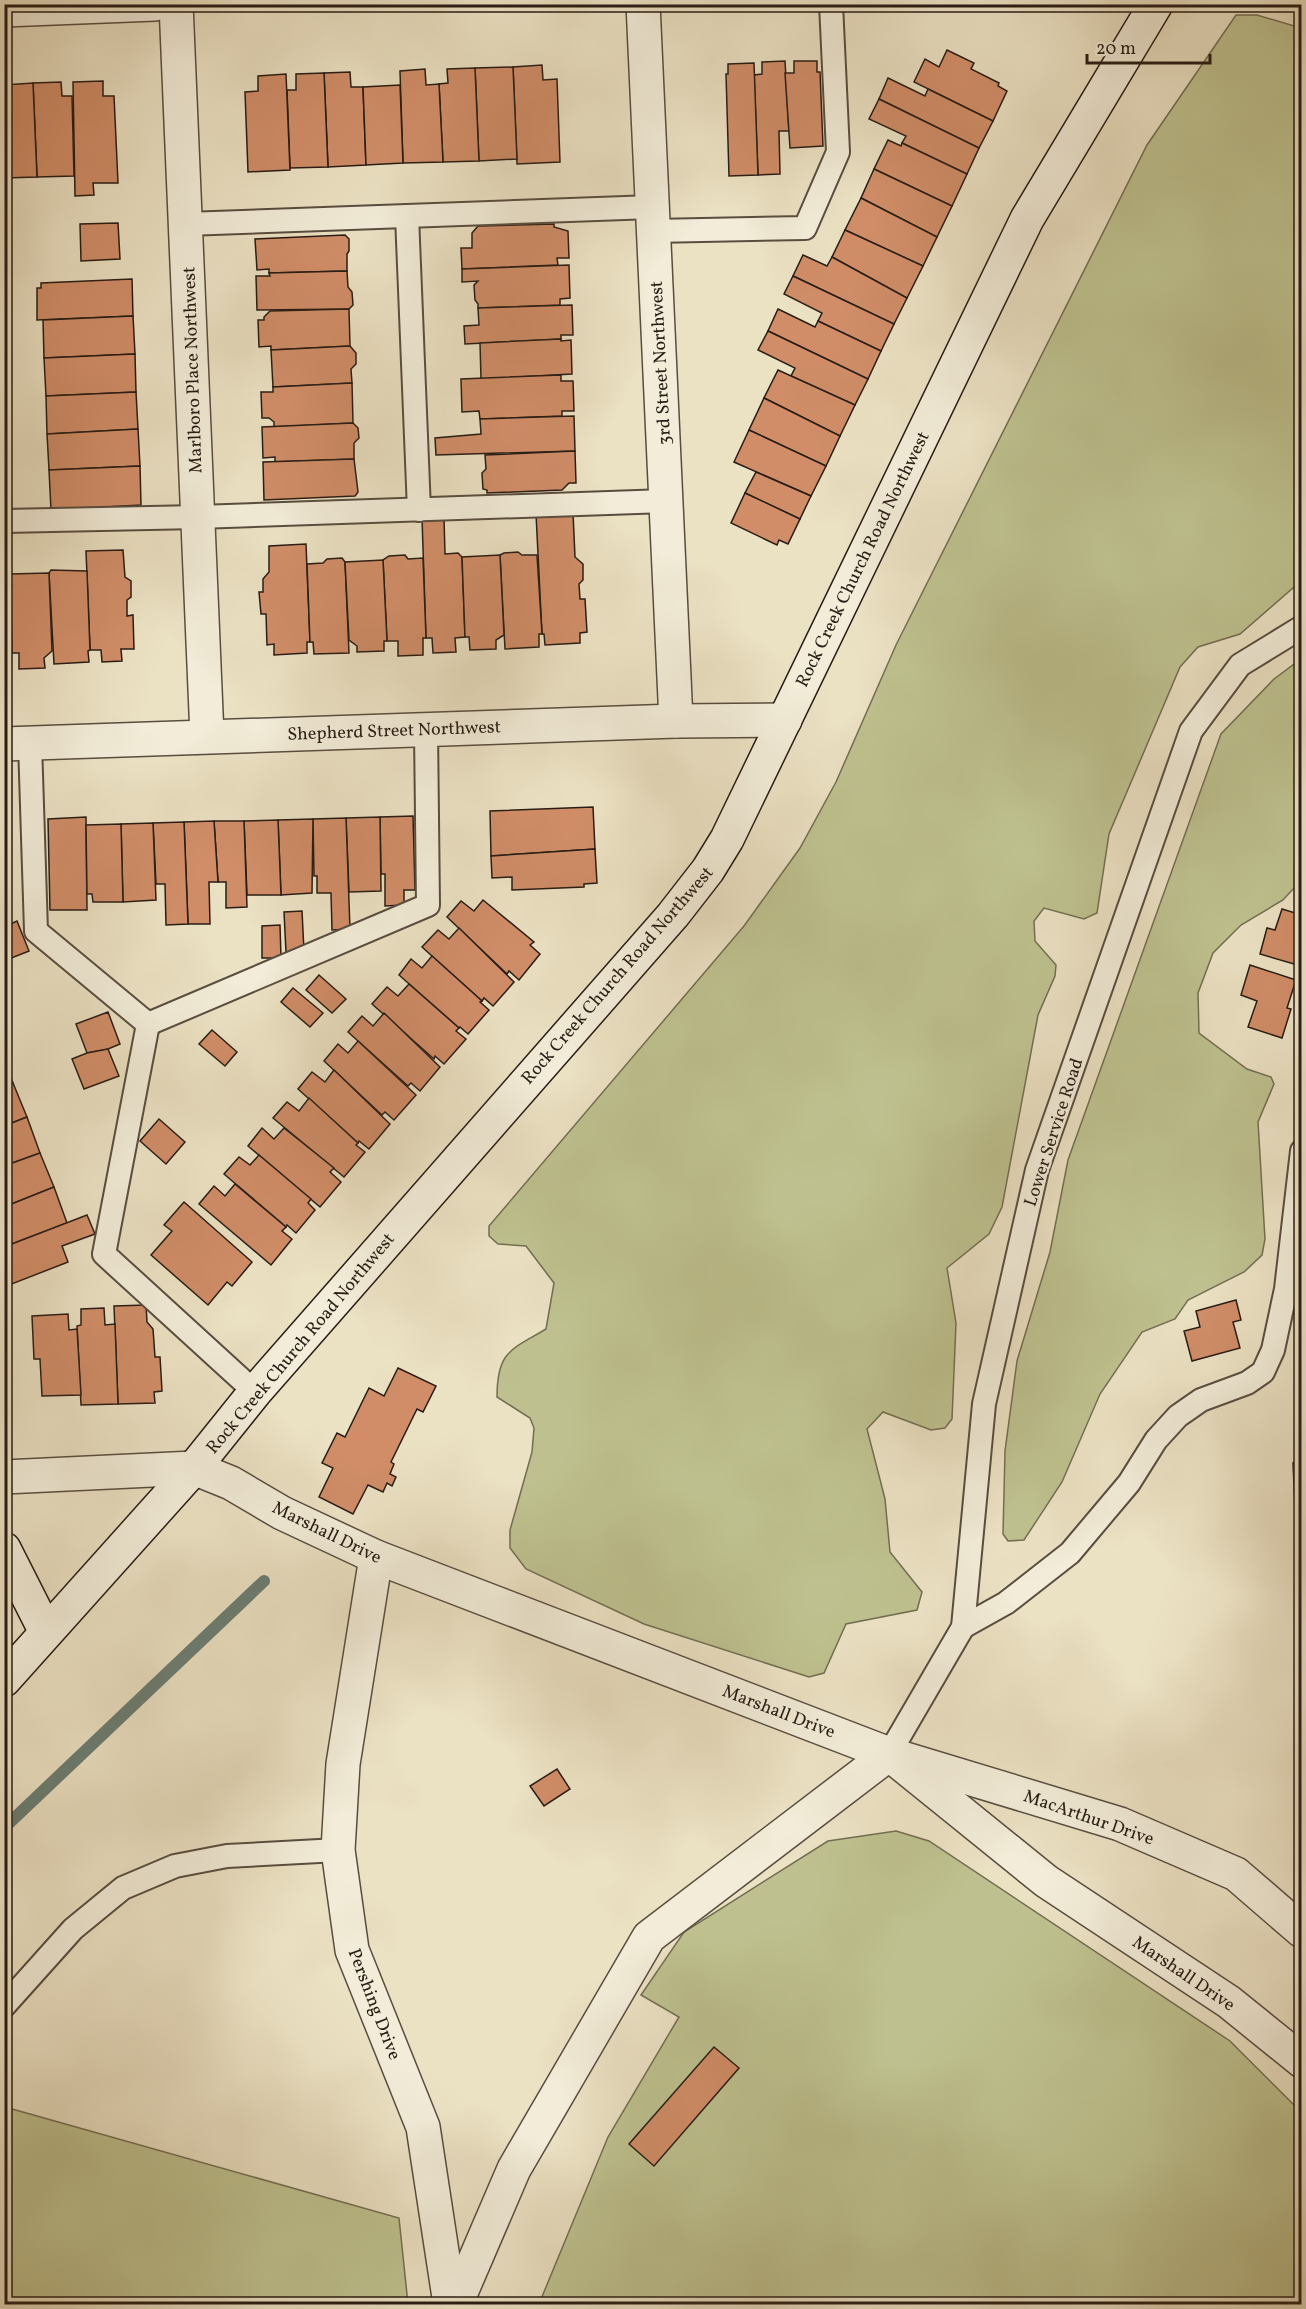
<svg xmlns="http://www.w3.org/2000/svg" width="1306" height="2309" font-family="Vollkorn,serif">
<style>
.green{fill:#bec18f;stroke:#736e52;stroke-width:1.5}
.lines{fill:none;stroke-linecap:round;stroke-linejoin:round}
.stream{stroke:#6b7d73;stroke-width:12}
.building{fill:#d08d68;stroke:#281c15;stroke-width:1.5}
.lane-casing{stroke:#594d40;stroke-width:26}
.street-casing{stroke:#594d40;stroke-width:36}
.secondary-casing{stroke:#281c15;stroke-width:36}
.lane{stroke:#f2ecd8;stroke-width:22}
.street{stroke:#f2ecd8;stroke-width:33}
.secondary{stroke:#f2ecd8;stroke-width:33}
.labels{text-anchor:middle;stroke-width:4.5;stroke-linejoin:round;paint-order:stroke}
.street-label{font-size:18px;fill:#281c15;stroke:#f2ecd8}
</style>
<rect width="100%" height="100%" fill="#ebe1c3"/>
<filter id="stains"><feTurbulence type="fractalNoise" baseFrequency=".00333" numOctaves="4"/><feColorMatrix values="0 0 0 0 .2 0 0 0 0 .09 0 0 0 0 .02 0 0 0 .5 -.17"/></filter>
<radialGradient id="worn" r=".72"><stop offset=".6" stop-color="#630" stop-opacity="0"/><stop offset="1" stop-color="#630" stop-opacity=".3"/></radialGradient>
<g class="green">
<path d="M1236,15H1257L1301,28V581L1240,634L1198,647L1180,667L1109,834L1097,913L1084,919L1044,908L1034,921L1035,941L1056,965L1055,976L1038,1015L1002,1207L989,1234L947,1268L956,1323L952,1419L945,1428L931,1430L883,1412L867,1429L885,1499L890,1552L922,1592L917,1610L846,1624L824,1673L809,1677L644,1624L526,1569L510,1548V1530L532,1452L534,1428L530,1418L497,1397C497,1351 511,1350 546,1329L554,1283L526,1246L498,1244L489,1236V1226L744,926L800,848L836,782L896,645L1147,145Z"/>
<polygon points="1301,659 1302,861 1295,887 1283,900 1241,925 1213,953 1198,993 1199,1033 1247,1069 1271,1077 1274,1084 1258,1122 1265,1239 1262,1255 1244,1272 1188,1300 1175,1319 1142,1332 1100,1394 1062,1482 1024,1540 1008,1541 1003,1534 1005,1451 1017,1361 1050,1252 1068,1160 1221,734 1274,679"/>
<polygon points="896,1831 929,1841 1230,2041 1301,2112 1301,2304 539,2304 608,2137 679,2017 641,1995 684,1932 828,1841"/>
<polygon points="5,2107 399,2218 408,2304 5,2304"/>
</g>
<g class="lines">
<polyline class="stream" points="4,1828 264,1581"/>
</g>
<g class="building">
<polygon points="947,50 974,63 971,69 999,83 998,86 1007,91 993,121 914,82 925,59 939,67"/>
<polygon points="785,61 789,131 779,131 780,174 758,175 754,75 762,74 762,62"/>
<polygon points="794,61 817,61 817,72 820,72 823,146 790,148 785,73 794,73"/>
<polygon points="754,63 758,175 729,176 726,74 728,74 728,64"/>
<polygon points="542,65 543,80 557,79 560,162 517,164 513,67"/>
<polygon points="513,67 517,159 479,161 475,68"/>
<polygon points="475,68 479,161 443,162 439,84 448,83 447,69"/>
<polygon points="425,69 426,85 439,84 443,162 403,163 400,71"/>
<polygon points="350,72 351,87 363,87 366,165 328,167 324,73"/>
<polygon points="324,73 328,167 290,168 287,90 296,90 296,74"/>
<polygon points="286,74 290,170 248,172 245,92 258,91 258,76"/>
<polygon points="888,78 925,96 928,89 993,121 979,148 879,99"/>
<polygon points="103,81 103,96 114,96 118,183 93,183 94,195 75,196 73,82"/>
<polygon points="61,82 62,96 72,96 74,176 37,177 33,83"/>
<polygon points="33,83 37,177 4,178 4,85"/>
<polygon points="400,85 403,163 366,165 363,87"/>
<polygon points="879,99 979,148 967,174 902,143 906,136 869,119"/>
<polygon points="888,140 901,146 902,143 967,174 952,206 874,169"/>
<polygon points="874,169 952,206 937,237 861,198"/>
<polygon points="861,198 937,237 923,266 845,230"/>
<polygon points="118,223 120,259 81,261 80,224"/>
<polygon points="554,224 554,227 568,231 569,258 557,258 558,265 462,269 461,248 472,248 472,233 478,226"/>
<polygon points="845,230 923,266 907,298 832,257"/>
<polygon points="345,235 349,239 349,251 347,254 347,271 269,273 269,269 257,270 255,239"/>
<polygon points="803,255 827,266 832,257 907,298 894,324 793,276"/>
<polygon points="569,265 570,298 560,299 560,305 478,308 478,304 475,300 474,285 478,281 462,282 462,269"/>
<polygon points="347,271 348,287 352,292 353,305 349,309 257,310 256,276 270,276 269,273"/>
<polygon points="793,276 894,324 881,351 818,321 822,313 784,294"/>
<polygon points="132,279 133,316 37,320 37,288 41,288 41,283"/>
<polygon points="572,305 573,335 561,335 561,339 465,344 464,326 479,325 478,308"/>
<polygon points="349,309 350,346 271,350 271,346 259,347 258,320 264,320 264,317 270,311"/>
<polygon points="778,309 815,327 818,321 881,351 868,379 768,331"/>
<polygon points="133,316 135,354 44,358 43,320"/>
<polygon points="768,331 868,379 855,405 791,376 795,368 758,350"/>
<polygon points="561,339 561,341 571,340 572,374 481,379 480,343"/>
<polygon points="350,346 356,353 356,364 351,369 352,383 273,387 271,350"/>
<polygon points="135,354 136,392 46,396 44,358"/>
<polygon points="778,370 855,405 840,436 764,398"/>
<polygon points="561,375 561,381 573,381 574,411 562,411 562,416 480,419 479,411 462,412 461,379"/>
<polygon points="352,383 353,423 274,427 274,422 269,418 262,418 261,392 273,392 273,387"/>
<polygon points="136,392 138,429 47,434 46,396"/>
<polygon points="764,398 840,436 826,466 749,430"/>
<polygon points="574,416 575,451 436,455 435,438 481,434 480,419"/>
<polygon points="353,423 358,428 359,438 354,443 354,459 275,462 275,457 263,458 262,427"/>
<polygon points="138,429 140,466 49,470 47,434"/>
<polygon points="749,430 826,466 811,496 734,462"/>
<polygon points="575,451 576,483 569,483 562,490 487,493 487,490 483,489 482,473 486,469 485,455"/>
<polygon points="354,459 358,492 355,496 264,500 263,462"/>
<polygon points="140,466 141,505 51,510 49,470"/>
<polygon points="756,472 811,496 800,519 745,493"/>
<polygon points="745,493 800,519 788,544 779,540 777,545 731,523"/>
<polygon points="573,513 575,557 583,564 583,580 579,584 580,599 585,599 587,632 580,633 580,643 545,645 544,634 542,634 536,514"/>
<polygon points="422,518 444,518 445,554 458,553 462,557 465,637 455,638 456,652 433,653 432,638 426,638"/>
<polygon points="306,544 310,642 307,642 307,653 274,655 274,644 267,645 266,614 261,614 259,592 263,592 263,579 269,572 269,546"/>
<polygon points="123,550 125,577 131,581 131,597 127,600 127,616 133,615 134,649 121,649 122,661 102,662 101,650 90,650 86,551"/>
<polygon points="518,552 522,555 537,555 542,634 539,634 539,647 505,649 500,555 504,553"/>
<polygon points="405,555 408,559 423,558 426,638 423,638 423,655 398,656 398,641 387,641 383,560 389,556"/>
<polygon points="500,555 504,635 496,640 496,649 470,650 469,637 465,637 462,557"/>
<polygon points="342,558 345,562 349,653 314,654 313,642 310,642 307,564 323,563 327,559"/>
<polygon points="383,560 387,641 384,641 384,651 357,652 357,646 349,640 345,562"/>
<polygon points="51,570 87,571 90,650 88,651 89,662 54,664 49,573"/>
<polygon points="4,571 10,574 12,653 4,653"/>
<polygon points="49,573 52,651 44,658 45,668 19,669 19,653 12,653 10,574"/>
<polygon points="593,807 595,849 491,856 490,811"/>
<polygon points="413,816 415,890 404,890 404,905 385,906 385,874 381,874 380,817"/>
<polygon points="86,817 87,910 50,910 48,819"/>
<polygon points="380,817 381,891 349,892 346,818"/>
<polygon points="346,818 350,929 332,930 331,893 317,893 317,876 314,876 313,819"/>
<polygon points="313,819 312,893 281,895 278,820"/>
<polygon points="278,820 281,895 247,895 244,821"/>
<polygon points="214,821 244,821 247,907 226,908 226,882 218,882"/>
<polygon points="214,821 218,882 209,882 210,924 188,924 184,822"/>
<polygon points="184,822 188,924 166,925 165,884 156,884 153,823"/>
<polygon points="153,823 156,900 123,902 121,824"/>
<polygon points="121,824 123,902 93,902 92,894 87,894 86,825"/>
<polygon points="595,849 597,883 584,884 584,887 512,890 512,877 492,878 491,856"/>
<polygon points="483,900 534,942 530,945 540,954 519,980 509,971 507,974 447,917 461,901 474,911"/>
<polygon points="1282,909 1302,915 1301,966 1260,954 1267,928 1275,930"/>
<polygon points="302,911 304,951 286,952 284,912"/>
<polygon points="17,921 29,951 4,961 4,927"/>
<polygon points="280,925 281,958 262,958 262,926"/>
<polygon points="459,928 514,982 493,1006 484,998 482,1001 422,947 438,930 449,939"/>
<polygon points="432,956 482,1001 480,1002 489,1010 468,1034 460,1027 459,1028 399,975 411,959 422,968"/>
<polygon points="1250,965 1296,980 1287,1008 1291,1009 1282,1038 1248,1027 1257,1001 1241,995"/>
<polygon points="319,975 346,999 332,1013 306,990"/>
<polygon points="409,984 459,1028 456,1031 466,1039 444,1064 435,1056 434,1059 372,1004 387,987 398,996"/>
<polygon points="293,988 323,1013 310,1027 281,1002"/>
<polygon points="108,1012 120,1044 108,1049 87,1053 76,1024"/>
<polygon points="384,1013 440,1067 420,1091 411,1083 408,1086 348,1032 362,1016 373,1026"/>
<polygon points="212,1030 237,1052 225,1066 199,1044"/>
<polygon points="358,1041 416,1095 394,1120 385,1112 382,1115 324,1061 338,1044 348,1053"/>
<polygon points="108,1049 119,1076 84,1089 72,1059 87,1053"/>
<polygon points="4,1059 13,1083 4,1086"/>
<polygon points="334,1070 390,1124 369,1149 359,1141 358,1143 298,1089 312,1072 325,1082"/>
<polygon points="13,1083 27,1117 4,1126 4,1086"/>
<polygon points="309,1098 358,1143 356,1145 365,1152 344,1177 273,1118 287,1102 299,1111"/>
<polygon points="27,1117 40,1153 4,1166 4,1126"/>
<polygon points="159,1119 185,1142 166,1164 140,1141"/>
<polygon points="262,1128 274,1139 284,1128 334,1168 330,1172 341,1182 320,1207 248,1146"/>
<polygon points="40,1153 54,1187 4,1207 4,1166"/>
<polygon points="259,1155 311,1199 308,1203 315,1210 296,1233 287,1225 286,1227 224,1174 239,1157 250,1165"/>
<polygon points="235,1184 286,1227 282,1231 292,1239 271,1265 199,1204 214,1186 225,1196"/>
<polygon points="54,1187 67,1223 4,1247 4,1207"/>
<polygon points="184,1202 252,1262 232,1286 227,1282 208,1305 151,1255 172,1231 164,1225"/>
<polygon points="87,1215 95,1234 62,1246 68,1262 4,1287 4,1247"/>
<polygon points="1236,1300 1241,1320 1233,1322 1240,1348 1192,1361 1184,1331 1200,1327 1196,1311"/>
<polygon points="146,1305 147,1322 153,1329 155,1357 160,1357 162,1391 154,1392 155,1403 118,1404 114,1306"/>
<polygon points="104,1308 105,1325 115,1324 118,1404 81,1405 77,1326 81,1325 81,1309"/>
<polygon points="68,1314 69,1330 77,1329 81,1395 42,1396 40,1359 34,1359 32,1316"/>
<polygon points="398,1368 436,1386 423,1412 417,1409 391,1462 394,1464 390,1474 396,1477 392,1486 387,1483 383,1492 368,1485 353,1514 319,1497 333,1468 322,1463 337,1433 345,1437 369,1388 384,1396"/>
<polygon points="1302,1462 1302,1570 1298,1571 1293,1463"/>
<polygon points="557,1769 570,1789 544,1806 530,1786"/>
<polygon points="714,2047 739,2068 654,2166 629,2144"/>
</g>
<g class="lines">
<g class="lane-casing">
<g id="lane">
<polyline points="407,216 419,510"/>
<polyline points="186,224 652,207"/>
<polyline points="653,231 805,228 838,152 831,4"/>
<polyline points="4,521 198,517 666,501"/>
<polyline points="30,743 36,931 148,1024 104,1254 255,1392"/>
<polyline points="148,1024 428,905 426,730"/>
<polyline points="963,1627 1006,1603 1070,1553 1129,1483 1156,1440 1178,1416 1201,1400 1247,1383 1263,1372 1273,1350 1286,1289 1302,1151"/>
<polyline points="889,1754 963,1627 984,1404 1037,1170 1191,731 1240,665 1302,627"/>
<polyline points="4,2006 73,1929 123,1888 175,1866 227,1856 338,1850"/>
</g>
</g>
<g class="street-casing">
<g id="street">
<polyline points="176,4 207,736"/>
<polyline points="643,4 676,721"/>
<polyline points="4,10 155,4"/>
<polyline points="4,744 676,721 785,720"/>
<polyline points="4,1477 194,1468 231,1483 282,1513 376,1557 889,1754 1046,1881 1229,2002 1302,2061"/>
<polyline points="376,1557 343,1764 338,1850 352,1950 423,2127 450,2304"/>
<polyline points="456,2304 514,2169 649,1937 889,1754 1120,1824 1236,1874 1302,1931"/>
</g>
</g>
<g class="secondary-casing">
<g id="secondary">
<polyline points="4,1549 46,1632"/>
<polyline points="4,1680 194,1468 255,1392 673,915 708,870 727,839 1027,219 1156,4"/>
</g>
</g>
<use href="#lane" class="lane"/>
<use href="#street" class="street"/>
<use href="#secondary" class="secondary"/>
</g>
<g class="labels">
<g class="street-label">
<text transform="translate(660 363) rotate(-93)" y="6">3rd Street Northwest</text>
<text transform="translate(192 370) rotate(-92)" y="6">Marlboro Place Northwest</text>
<text transform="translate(862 559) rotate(-64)" y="6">Rock Creek Church Road Northwest</text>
<text transform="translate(394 730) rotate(-2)" y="6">Shepherd Street Northwest</text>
<text transform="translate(617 975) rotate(-49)" y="6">Rock Creek Church Road Northwest</text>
<text transform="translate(1053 1132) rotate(-72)" y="6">Lower Service Road</text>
<text transform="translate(300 1343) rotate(-50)" y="6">Rock Creek Church Road Northwest</text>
<text transform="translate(327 1532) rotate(26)" y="6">Marshall Drive</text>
<text transform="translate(779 1711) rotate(21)" y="6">Marshall Drive</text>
<text transform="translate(1089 1817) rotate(19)" y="6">MacArthur Drive</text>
<text transform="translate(1184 1973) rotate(34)" y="6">Marshall Drive</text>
<text transform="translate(375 2004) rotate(69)" y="6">Pershing Drive</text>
</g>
</g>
<rect width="1306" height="2309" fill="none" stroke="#ebe1c3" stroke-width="24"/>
<rect x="6" y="6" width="1294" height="2297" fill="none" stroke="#281c15" stroke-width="3"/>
<rect x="12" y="12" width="1282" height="2285" fill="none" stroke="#281c15" stroke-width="1.5"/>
<path d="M1087 54v9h123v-9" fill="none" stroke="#281c15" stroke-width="3"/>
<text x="1096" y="54" font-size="18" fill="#281c15" stroke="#f2ecd8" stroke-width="4.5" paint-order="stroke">20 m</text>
<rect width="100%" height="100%" filter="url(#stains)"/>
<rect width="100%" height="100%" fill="url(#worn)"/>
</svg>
